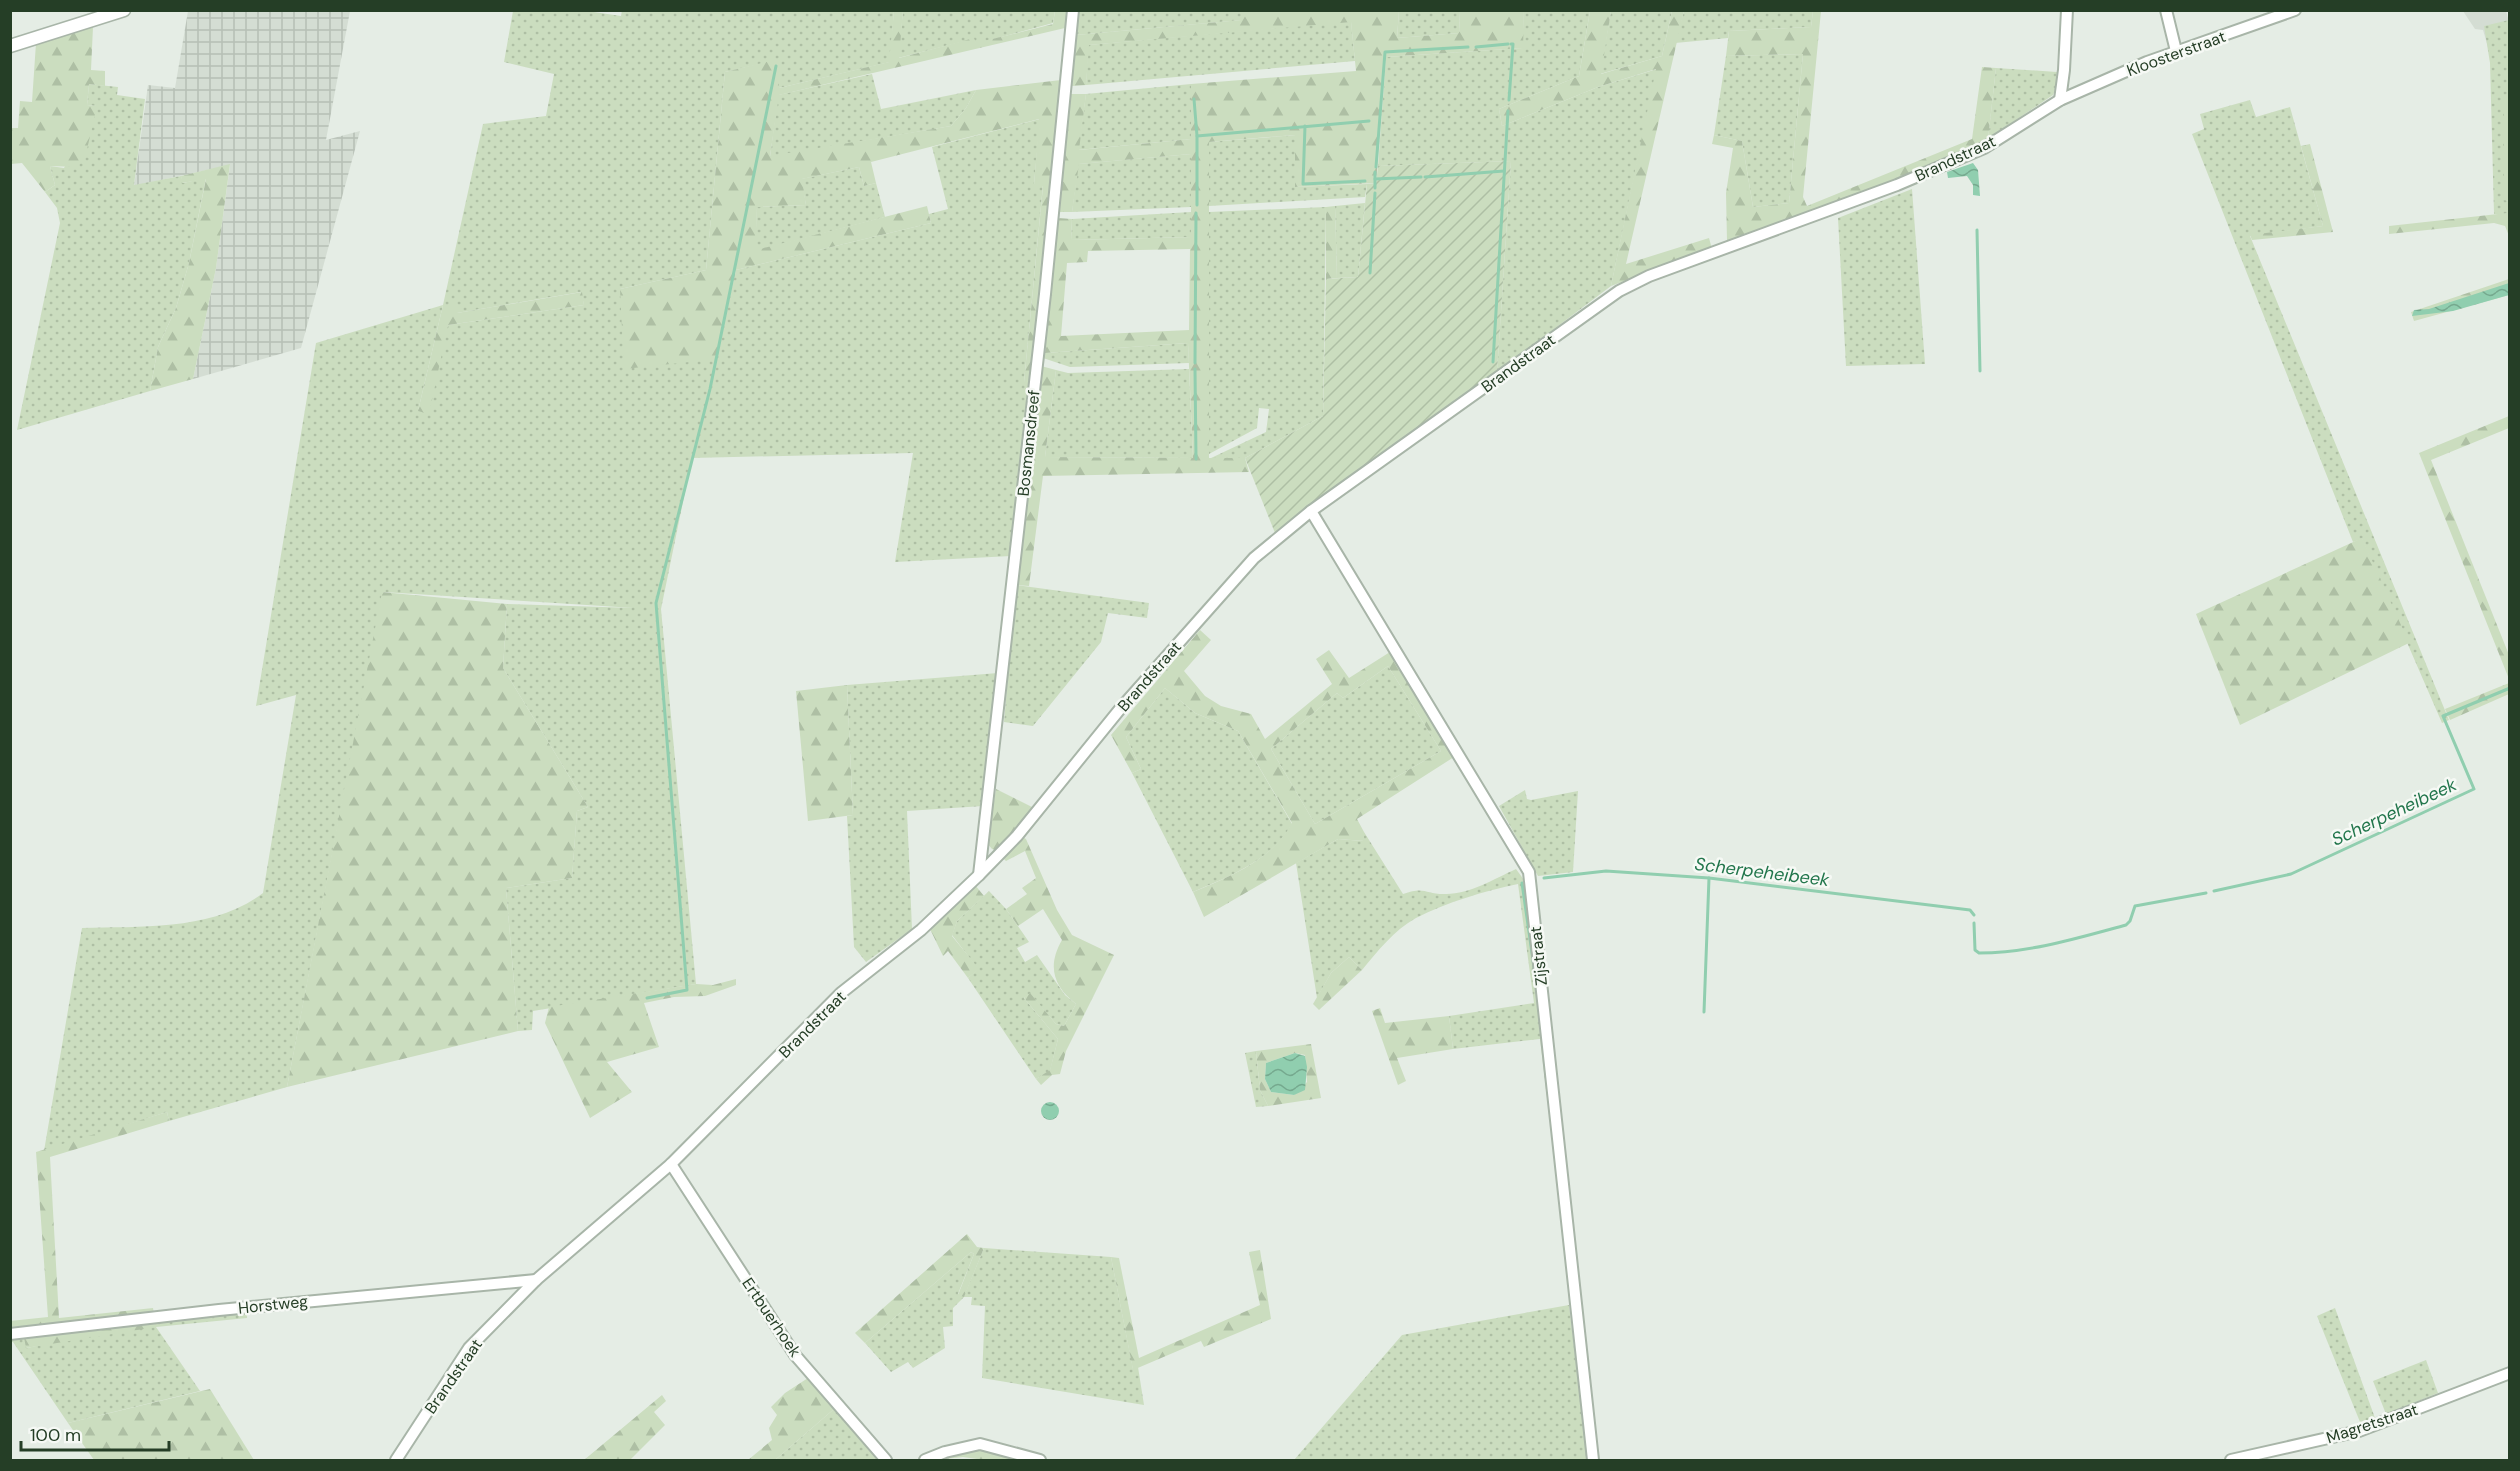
<svg xmlns="http://www.w3.org/2000/svg" width="2520" height="1471" font-family="'DM Sans',sans-serif">
<style>
.built{fill:#d4ddd3}
.industrial{fill:url(#industrial-grid)}
.grass{fill:url(#grass-dots);fill-rule:evenodd}
.forest{fill:url(#forest-firs);fill-rule:evenodd}
.garden{fill:url(#garden-furrows)}
.water{fill:url(#water-waves)}
.lines{fill:none;stroke-linecap:round;stroke-linejoin:round}
.stream{stroke:#90ceaf;stroke-width:3}
.minor-casing{stroke:#a8b5a8;stroke-width:14}
.tertiary-casing{stroke:#a8b5a8;stroke-width:15}
.minor{stroke:#fff;stroke-width:10}
.tertiary{stroke:#fff;stroke-width:12}
.labels{text-anchor:middle;stroke-width:5;stroke-linejoin:round;paint-order:stroke}
.street-label{font-size:16px;fill:#253e26;stroke:#f6f9f5}
.water-label{font-size:18px;font-style:italic;fill:#22764c;stroke:#f6f9f5}
</style>
<defs>
<pattern id="industrial-grid" width="8" height="8" patternUnits="userSpaceOnUse" patternTransform="scale(1.5)"><rect width="8" height="8" fill="#d4ddd3"/><path d="M0 4h8M4 0v8" fill="none" stroke="#b6bfb5"/></pattern>
<pattern id="grass-dots" width="8" height="8" patternUnits="userSpaceOnUse" patternTransform="scale(1.5)"><rect width="8" height="8" fill="#cbddbf"/><path d="M2 2h.1M6 6h.1" fill="none" stroke="#aebfa4" stroke-width="1.8" stroke-linecap="round"/></pattern>
<pattern id="forest-firs" width="22" height="20" patternUnits="userSpaceOnUse" patternTransform="scale(1.5)"><rect width="22" height="20" fill="#cbddbf"/><path d="M5 1l3.5 6h-7zM16 11l3.5 6h-7z" fill="#aebfa4"/></pattern>
<pattern id="garden-furrows" width="10" height="10" patternUnits="userSpaceOnUse" patternTransform="scale(1.5)"><rect width="10" height="10" fill="#cbddbf"/><path d="M-1 1l2-2M0 10L10 0M9 11l2-2" fill="none" stroke="#aebfa4"/></pattern>
<pattern id="water-waves" width="16" height="10" patternUnits="userSpaceOnUse" patternTransform="scale(1.5)"><rect width="16" height="10" fill="#90ceaf"/><path d="M0 5q4-4 8 0t8 0" fill="none" stroke="#75a98e"/></pattern>
</defs>
<rect width="100%" height="100%" fill="#e5ede5"/>
<polygon class="built" points="2463,11 2506,11 2509,22 2493,64 2483,30 2475,29"/>
<polygon class="industrial" points="188,11 350,11 326,140 360,131 301,348 193,379 216,268 230,165 134,186 148,85 175,88"/>
<g class="grass">
<path d="M622,10L894,11L890,62L779,88V60L725,72L706,270L620,289L716,359L736,270L931,223L929,214L948,209L932,147L1040,119L1034,184L1043,185L1024,382H1031L1011,556L895,562L913,453L692,458L661,609L696,984L533,1011L532,1030L518,1031L506,888L572,878L577,811L588,807L503,668L507,604L634,608L383,592L287,1087L169,1121L167,1112L44,1151L82,928C142,926 213,931 263,893L296,695L256,706L316,343L443,305L483,124L546,116L554,74L504,62L513,11H587L621,16ZM581,292L584,305L448,325L418,411L443,305L457,313Z"/>
<polygon points="903,11 1055,11 1053,23 976,44 973,39 898,58"/>
<polygon points="1078,11 1242,11 1242,20 1076,35"/>
<polygon points="1399,11 1460,11 1459,33 1397,38"/>
<polygon points="1524,11 1590,11 1579,76 1499,109 1502,126 1598,87 1657,69 1611,286 1497,372 1511,161 1378,166 1386,57 1522,48"/>
<polygon points="1611,11 1672,11 1662,56 1600,74"/>
<polygon points="1684,11 1813,11 1811,27 1729,31 1728,38 1675,43"/>
<polygon points="2509,20 2509,99 2503,100 2503,199 2509,201 2509,215 2494,214 2490,63 2484,26"/>
<polygon points="1351,21 1355,61 1086,85 1088,45"/>
<polygon points="1803,54 1789,203 1753,207 1742,141 1714,135 1726,56"/>
<polygon points="1996,68 2057,72 2056,88 2053,95 1988,139"/>
<polygon points="872,74 881,109 976,90 966,108 951,126 770,157 778,95"/>
<polygon points="89,84 118,87 117,95 145,99 134,185 181,176 183,183 206,178 189,263 176,308 158,347 150,391 17,430 60,223 57,208 45,192 55,185 50,166 64,168 96,106 87,105"/>
<polygon points="1191,84 1191,139 1078,150 1086,94"/>
<polygon points="2250,100 2256,117 2290,107 2323,226 2250,236 2449,720 2442,723 2362,539 2353,542 2192,134 2204,129 2200,114"/>
<polygon points="1296,135 1295,187 1367,184 1365,197 1209,206 1209,142"/>
<polygon points="1191,154 1191,207 1072,212 1078,164"/>
<polygon points="859,167 864,186 876,183 885,217 755,251 757,207 806,205 801,179"/>
<polygon points="1912,189 1925,364 1846,366 1838,218"/>
<polygon points="1365,203 1358,277 1337,278 1335,206"/>
<polygon points="1326,207 1323,416 1245,458 1209,459 1266,432 1269,409 1259,408 1257,428 1209,454 1209,212"/>
<polygon points="1191,212 1191,237 1071,240 1072,219"/>
<polygon points="1188,343 1189,363 1070,367 1043,358 1045,353"/>
<polygon points="1189,369 1193,458 1045,457 1056,370 1068,373"/>
<polygon points="1016,585 1149,603 1147,618 1108,613 1101,642 1033,726 1004,722"/>
<polygon points="1388,666 1441,751 1315,824 1271,749 1337,693 1343,698"/>
<polygon points="998,673 983,806 907,811 912,929 866,962 854,947 847,816 853,815 847,685"/>
<path d="M1165,688L1195,713L1238,731L1292,824C1271,861 1230,876 1193,892L1132,773L1141,769L1126,737Z"/>
<polygon points="1525,790 1527,799 1531,800 1578,791 1573,872 1538,876 1499,806"/>
<path d="M1364,832L1403,894C1425,886 1425,894 1444,894C1468,895 1494,879 1516,869L1527,884L1564,1240L1540,1039L1453,1049L1449,1016L1534,1003L1518,884C1485,891 1447,902 1416,918C1394,930 1378,951 1362,970L1349,957L1331,973L1317,998L1296,863L1338,839L1363,841Z"/>
<polygon points="989,891 1006,909 1029,942 1017,948 1025,962 1037,955 1065,995 1076,1004 1064,1026 1056,1024 1030,994 1024,998 1058,1039 1050,1071 1036,1079 968,978 978,969 952,935 957,921"/>
<polygon points="1256,1051 1260,1090 1268,1106 1256,1107 1245,1053"/>
<polygon points="984,1248 1111,1257 1133,1369 1138,1367 1144,1405 982,1378 985,1306 971,1305 972,1297 964,1297 953,1308 953,1326 943,1327 945,1348 913,1368 908,1362 891,1372 865,1343 971,1252 974,1254 958,1294 964,1296"/>
<polygon points="1569,1305 1588,1460 1294,1460 1402,1335"/>
<polygon points="2335,1308 2375,1418 2360,1422 2317,1316"/>
<polygon points="247,1311 247,1318 156,1327 200,1391 68,1423 13,1342 11,1342 10,1336 24,1335 27,1348 155,1320"/>
<polygon points="2426,1360 2438,1393 2386,1414 2373,1381"/>
<polygon points="834,1409 881,1460 775,1460"/>
</g>
<g class="forest">
<polygon points="894,11 903,11 899,58 974,38 976,43 1053,24 1055,11 1067,11 1065,28 779,95 770,156 951,126 966,108 976,90 1061,80 1031,382 1024,382 1043,186 1034,185 1039,119 871,162 876,183 864,186 859,167 802,179 806,205 757,207 756,250 927,206 931,223 736,270 717,359 624,369 620,289 706,270 725,72 779,59 779,88 889,62"/>
<path d="M1242,11H1399L1397,38L1459,33L1460,11H1524L1523,48L1386,57L1376,183L1295,187V135L1209,142V458H1245L1249,472L1043,476L1029,586L1016,585L1041,366L1056,370L1045,457L1193,458L1188,343L1045,353L1058,218L1072,219L1071,240L1191,237V154L1079,164L1072,212H1059L1071,94H1086L1079,150L1191,139V84L1356,71L1351,22L1089,45L1086,85L1072,86L1076,35L1241,20ZM1190,249L1189,330L1061,336L1067,263L1087,262L1088,251Z"/>
<polygon points="1590,11 1611,11 1601,74 1662,56 1672,11 1684,11 1626,264 1709,238 1712,249 1611,286 1656,69 1598,87 1502,126 1499,109 1579,76"/>
<polygon points="1813,11 1821,11 1803,197 1807,206 1972,139 1982,67 1996,68 1988,139 1883,186 1727,241 1726,193 1733,148 1712,144 1714,135 1742,141 1753,207 1789,203 1803,54 1726,56 1729,31 1811,27"/>
<polygon points="93,27 91,70 105,71 105,86 89,84 87,105 97,106 85,158 77,167 50,166 55,185 45,192 22,163 11,164 10,128 18,128 20,101 32,102 36,43"/>
<polygon points="2503,99 2509,99 2509,201 2503,200"/>
<polygon points="2310,144 2333,232 2252,240 2250,235 2323,226 2301,146"/>
<polygon points="230,164 216,268 193,379 150,391 158,347 176,308 189,263 206,179 182,183 181,176"/>
<polygon points="1335,206 1337,278 1326,279 1326,207"/>
<polygon points="2507,213 2509,215 2509,236 2505,226 2494,223 2389,234 2389,226"/>
<polygon points="2509,279 2509,295 2414,321 2411,312"/>
<polygon points="582,292 584,305 448,325 429,414 418,411 443,305 457,305 457,313"/>
<polygon points="2509,416 2509,428 2431,460 2509,655 2509,679 2419,453"/>
<polygon points="2362,538 2409,643 2240,725 2196,614"/>
<polygon points="382,592 507,604 503,668 588,807 577,811 572,878 506,888 518,1031 287,1087"/>
<path d="M1200,630L1211,640L1184,671L1205,696L1221,706L1251,714L1265,739L1332,684L1316,659L1329,650L1349,678L1390,652L1454,757L1357,819L1364,832V841L1338,839L1204,917L1193,892C1230,876 1271,861 1292,823L1238,731L1195,713L1165,688L1126,737L1141,769L1132,773L1111,735ZM1388,666L1441,751L1315,824L1271,749L1337,693L1343,698Z"/>
<polygon points="2509,683 2509,694 2450,720 2445,709"/>
<polygon points="847,685 853,815 808,821 796,691"/>
<polygon points="996,789 1034,808 998,851 992,849 987,843"/>
<path d="M1021,836L1026,839L1057,910L1072,935L1114,955L1066,1051L1060,1074L1052,1075L1041,1085L1036,1079L1050,1070L1058,1039L1024,998L1030,993L1056,1024L1064,1026L1076,1004C1053,986 1047,966 1062,940L1043,909L1018,926L1006,909L1027,894L1022,888L1036,878L1025,851L1006,861L1003,858Z"/>
<polygon points="975,885 984,896 957,921 952,936 979,969 968,978 948,951 943,956 930,929"/>
<polygon points="1349,957 1362,970 1319,1010 1313,1004 1331,973"/>
<polygon points="736,979 736,985 705,996 674,997 644,1003 659,1047 607,1062 632,1092 590,1118 545,1023 549,1007 696,984 713,985"/>
<polygon points="1380,1008 1385,1023 1449,1016 1453,1049 1397,1058 1406,1081 1398,1085 1372,1011"/>
<path d="M1311,1044L1321,1098L1268,1106L1260,1090L1256,1051ZM1295,1053L1305,1055L1307,1082L1294,1095L1271,1092L1265,1079L1266,1063Z"/>
<polygon points="167,1112 169,1121 50,1157 59,1318 153,1308 156,1327 26,1348 22,1326 11,1327 10,1321 48,1317 36,1152"/>
<polygon points="967,1234 977,1247 984,1248 964,1297 958,1295 974,1254 971,1252 865,1343 855,1333"/>
<polygon points="1260,1250 1271,1319 1204,1347 1201,1341 1133,1370 1111,1257 1119,1258 1139,1358 1260,1305 1249,1252"/>
<polygon points="808,1378 834,1409 775,1460 748,1460 772,1440 769,1428 777,1415 771,1407 785,1393"/>
<polygon points="210,1389 254,1460 94,1460 68,1423"/>
<polygon points="662,1395 666,1401 654,1412 665,1425 630,1460 584,1460"/>
<polygon points="979,1448 1028,1460 984,1460 963,1457 936,1460"/>
</g>
<polygon class="garden" points="1511,161 1497,372 1275,533 1245,458 1323,416 1326,279 1358,277 1367,184 1376,183 1378,166"/>
<g class="water">
<polygon points="1973,163 1978,170 1980,196 1973,195 1973,185 1967,176 1948,178 1947,172"/>
<polygon points="2509,283 2509,295 2453,311 2412,316 2414,310 2429,309"/>
<polygon points="1295,1053 1305,1056 1307,1067 1305,1090 1294,1095 1271,1092 1265,1079 1266,1063"/>
<circle cx="1050" cy="1111" r="9"/>
</g>
<g class="lines">
<g class="stream">
<polyline points="1476,47 1508,44"/>
<polyline points="1194,99 1197,136 1369,121"/>
<polyline points="1509,100 1513,44 1511,44"/>
<polyline points="1305,126 1303,184 1365,181"/>
<polyline points="1376,167 1385,52 1468,47"/>
<polyline points="1425,177 1504,171"/>
<polyline points="1375,179 1421,177"/>
<polyline points="1375,188 1375,172"/>
<polyline points="1197,205 1197,136"/>
<polyline points="1977,230 1980,371"/>
<polyline points="1370,273 1375,193"/>
<polyline points="1493,362 1508,111"/>
<polyline points="1195,363 1196,213"/>
<polyline points="1195,369 1196,459"/>
<polyline points="1544,878 1606,871 1709,878 1970,910 1974,915"/>
<polyline points="1522,883 1536,981"/>
<polyline points="2214,891 2291,874 2474,789 2443,716 2510,688"/>
<path d="M1974,923L1975,950L1979,953C2029,953 2078,938 2126,925L2130,921L2135,906L2206,893"/>
<polyline points="647,998 687,990 656,603 710,389 776,66"/>
<polyline points="1704,1012 1709,878"/>
</g>
<g class="minor-casing">
<g id="minor">
<polyline points="2166,10 2176,51"/>
<polyline points="2060,100 2064,70 2067,10"/>
<polyline points="1311,511 1529,872 1593,1460"/>
<polyline points="979,875 1045,294 1073,10"/>
<polyline points="671,1164 795,1355 886,1460"/>
<polyline points="10,1334 219,1310 536,1280"/>
<polyline points="396,1460 469,1348 536,1280 671,1164 841,993 921,930 979,875 1017,836 1120,709 1254,558 1311,511 1619,291 1649,276 1897,185 1984,148 2060,100 2147,62 2295,10"/>
<polyline points="925,1460 945,1452 980,1444 1040,1460"/>
<polyline points="2231,1460 2359,1431 2510,1373"/>
</g>
</g>
<g class="tertiary-casing">
<polyline id="tertiary" points="10,46 124,10"/>
</g>
<use href="#minor" class="minor"/>
<use href="#tertiary" class="tertiary"/>
</g>
<g class="labels">
<g class="street-label">
<text transform="translate(2176 53) rotate(-20)" y="6">Kloosterstraat</text>
<text transform="translate(1955 158) rotate(-25)" y="6">Brandstraat</text>
<text transform="translate(1518 363) rotate(-36)" y="6">Brandstraat</text>
<text transform="translate(1028 443) rotate(-84)" y="6">Bosmansdreef</text>
<text transform="translate(1149 676) rotate(-49)" y="6">Brandstraat</text>
<text transform="translate(1538 956) rotate(-96)" y="6">Zijstraat</text>
<text transform="translate(812 1024) rotate(-45)" y="6">Brandstraat</text>
<text transform="translate(273 1304) rotate(-6)" y="6">Horstweg</text>
<text transform="translate(772 1317) rotate(56)" y="6">Ertbuerhoek</text>
<text transform="translate(453 1376) rotate(-55)" y="6">Brandstraat</text>
<text transform="translate(2372 1423) rotate(-18)" y="6">Magretstraat</text>
</g>
<g class="water-label">
<text transform="translate(2394 812) rotate(-25)" y="6">Scherpeheibeek</text>
<text transform="translate(1762 872) rotate(7)" y="6">Scherpeheibeek</text>
</g>
</g>
<rect width="2520" height="1471" fill="none" stroke="#253e26" stroke-width="24"/>
<path d="M21 1441v9h148v-9" fill="none" stroke="#253e26" stroke-width="3"/>
<text x="30" y="1441" font-size="18" fill="#253e26" stroke="#f6f9f5" stroke-width="4.5" paint-order="stroke">100 m</text>
</svg>
